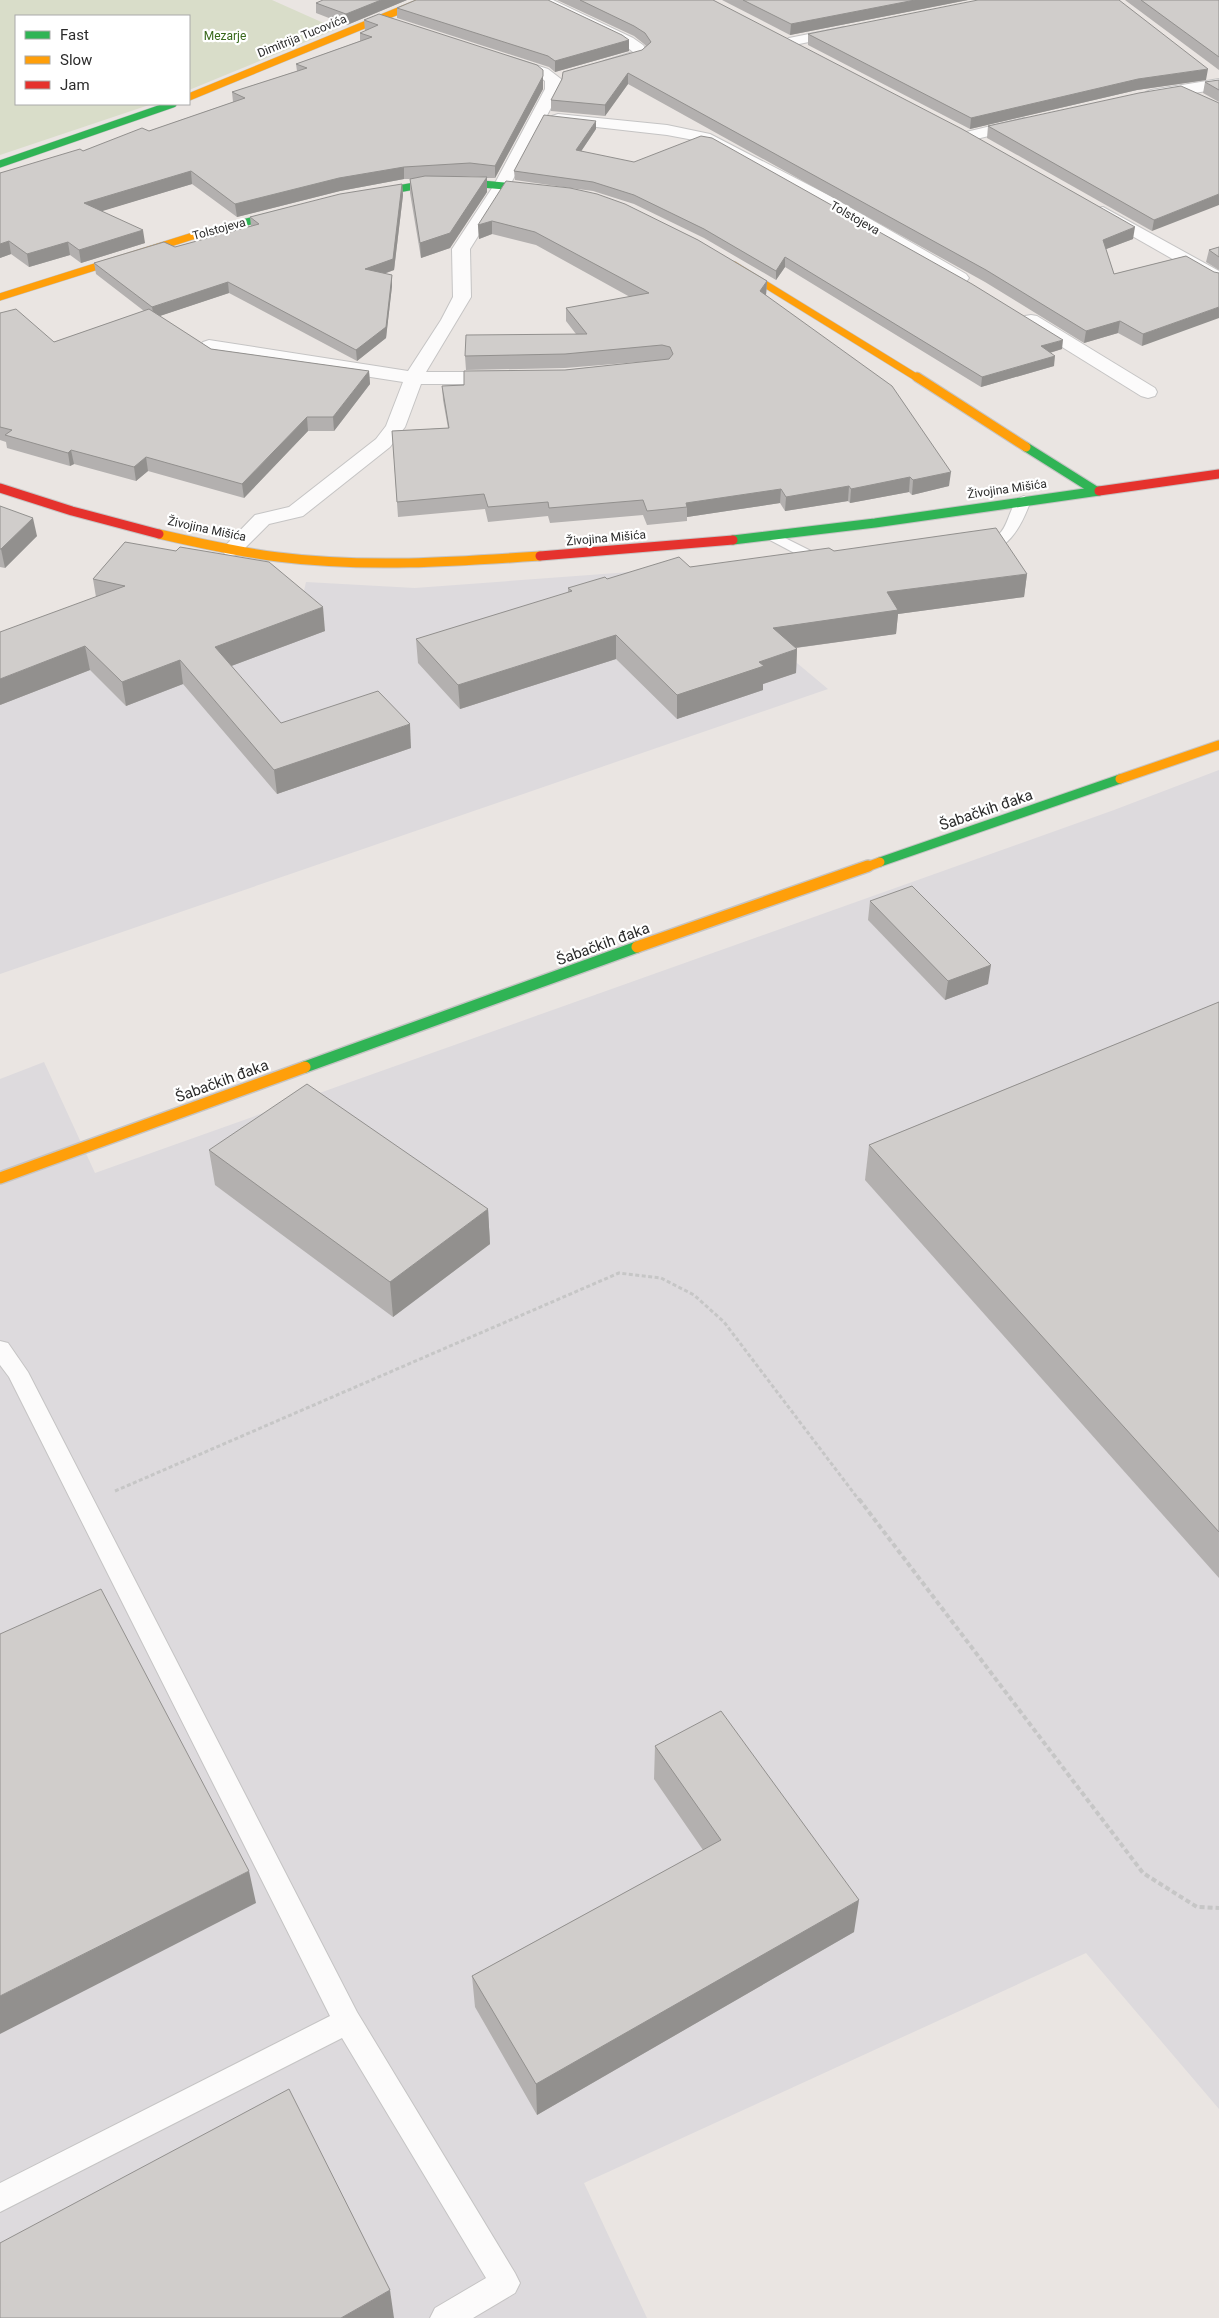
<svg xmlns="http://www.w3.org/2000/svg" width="1219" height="2318" font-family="Roboto,sans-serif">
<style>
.industrial{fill:#dddadd}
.cemetery{fill:#d9ddc9}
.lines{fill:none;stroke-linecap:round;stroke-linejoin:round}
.lane-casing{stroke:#c5c4c4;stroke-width:2}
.street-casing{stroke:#c5c4c4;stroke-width:2}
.fast-far2-casing{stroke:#c5c4c4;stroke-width:8}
.fast-far1-casing{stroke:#c5c4c4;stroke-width:11}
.fast-casing{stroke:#c5c4c4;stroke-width:14}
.slow-far2-casing{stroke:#c5c4c4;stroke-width:8}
.slow-far1-casing{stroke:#c5c4c4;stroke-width:11}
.slow-casing{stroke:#c5c4c4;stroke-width:14}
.jam-casing{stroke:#c5c4c4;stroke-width:11}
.path-far1{stroke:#c6c6c6;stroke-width:3;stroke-dasharray:4 2.5;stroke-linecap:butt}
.path{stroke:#c6c6c6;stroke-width:4;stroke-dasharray:5 3;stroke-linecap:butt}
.lane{fill:#fcfbfb;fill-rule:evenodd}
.street{fill:#fcfbfb;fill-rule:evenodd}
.fast-far2{stroke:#30b455;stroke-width:7}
.fast-far1{stroke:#30b455;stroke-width:9}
.fast{stroke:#30b455;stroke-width:11}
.slow-far2{stroke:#ff9f0a;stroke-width:7}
.slow-far1{stroke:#ff9f0a;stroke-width:9}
.slow{stroke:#ff9f0a;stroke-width:11}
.jam{stroke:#e5322d;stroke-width:9}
.wall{fill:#b3b0af;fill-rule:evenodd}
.shaded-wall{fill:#92908e}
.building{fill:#d0cdcb;stroke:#92908e}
.labels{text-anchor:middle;stroke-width:4.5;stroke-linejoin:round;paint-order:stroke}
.far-park-label{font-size:12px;fill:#38681b;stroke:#fff}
.far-street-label{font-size:12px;fill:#2b2b2b;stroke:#fff}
.street-label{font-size:15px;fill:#2b2b2b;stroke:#fff}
</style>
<rect width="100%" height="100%" fill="#eae5e2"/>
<g class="industrial">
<polygon points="698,567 761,633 828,689 0,974 0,681 300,609 306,582 415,588"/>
<polygon points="1219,770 1219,2109 1086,1953 584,2183 647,2318 0,2318 0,1079 44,1062 95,1173 1114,810"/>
</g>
<polygon class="cemetery" points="0,0 272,0 337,29 189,90 189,16 16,16 16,104 152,104 0,155"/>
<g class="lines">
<g class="lane-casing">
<g id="lane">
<path d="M1024,496L1031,500C1022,525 1006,559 973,550L971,547L973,544C982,542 991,541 999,534C1010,525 1010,499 1024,496Z"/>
<polygon points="773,532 831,561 834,564 826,569 821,567 768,539 766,536 768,533"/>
<polygon points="0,1341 8,1343 28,1372 357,2012 515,2273 520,2283 515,2293 473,2318 430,2318 435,2308 486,2278 342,2038 0,2212 0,2183 330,2016 9,1377 0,1365"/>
</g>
</g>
<g class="street-casing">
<g id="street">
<polygon points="534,0 553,0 633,38 643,45 649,53 641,59 609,69 604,67 601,64 604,61 633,52 623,44 536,3"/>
<polygon points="844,27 851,31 849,34 789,46 782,42 789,38"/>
<polygon points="507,56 548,69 561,79 561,89 510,185 470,249 471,297 426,372 501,372 508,374 510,378 508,382 501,384 421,384 405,427 390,447 303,516 269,524 239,554 232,556 225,554 222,550 225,546 255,515 289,507 376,439 386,426 403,382 209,352 203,350 200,346 203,342 209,340 408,371 441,320 453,297 452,249 494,185 545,89 545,81 538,75 502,64 499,61"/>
<polygon points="1219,79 1219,89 1151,100 1146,98 1143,95 1146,92 1151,90"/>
<polygon points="558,114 667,125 710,134 832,197 966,274 969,278 966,282 954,282 820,205 699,141 667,135 552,122 550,119 552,116"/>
<polygon points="1024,118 1030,120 1032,123 1030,126 968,141 962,139 960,136 962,133"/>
<polygon points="1103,207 1219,271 1219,283 1213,282 1097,216 1095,212 1097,208"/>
<polygon points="1031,315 1037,316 1155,388 1157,392 1155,396 1148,398 1141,396 1025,324 1022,320 1025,316"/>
</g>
</g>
<g class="fast-far2-casing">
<g id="fast-far2">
<polyline points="0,164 173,104"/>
<polyline points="364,195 426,184 471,183 540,189"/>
<polyline points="199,234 286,212"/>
</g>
</g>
<g class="fast-far1-casing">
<g id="fast-far1">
<polyline points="1026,447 1096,491"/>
<polyline points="733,540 875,523 1099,491"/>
<polyline points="880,862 1120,779"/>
</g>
</g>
<g class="fast-casing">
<polyline id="fast" points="305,1067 637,947"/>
</g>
<g class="slow-far2-casing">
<g id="slow-far2">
<polyline points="189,97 425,0"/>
<polyline points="734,265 919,379"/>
<polyline points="0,297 199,234"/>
</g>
</g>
<g class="slow-far1-casing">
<g id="slow-far1">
<polyline points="917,377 1026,447"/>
<path d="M159,534C198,543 238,552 278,557C365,568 453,562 540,556"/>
<polyline points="1120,779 1219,745"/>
<polyline points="864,868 880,862"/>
</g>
</g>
<g class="slow-casing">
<g id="slow">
<polyline points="637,947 868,866"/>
<polyline points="0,1178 305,1067"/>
</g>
</g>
<g class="jam-casing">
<g id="jam">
<polyline points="0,488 72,511 159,534"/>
<polyline points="1099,491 1219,474"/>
<polyline points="540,556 733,540"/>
</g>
</g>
<polyline class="path-far1" points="115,1491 619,1273 661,1278 694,1295 724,1322 859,1500"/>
<polyline class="path" points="859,1499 1143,1873 1197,1907 1219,1908"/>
<use href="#lane" class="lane"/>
<use href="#street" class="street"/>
<use href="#fast-far2" class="fast-far2"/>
<use href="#fast-far1" class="fast-far1"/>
<use href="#fast" class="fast"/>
<use href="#slow-far2" class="slow-far2"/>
<use href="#slow-far1" class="slow-far1"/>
<use href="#slow" class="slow"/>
<use href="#jam" class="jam"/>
</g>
<g class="wall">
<polygon points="407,0 347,25 316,13 316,3"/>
<polygon points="557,0 713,0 1133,239 1106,249 1114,274 1186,256 1142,346 1118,333 1084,343 985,282 628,84 605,116 551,111 551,100 642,50 646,46 644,44 634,36"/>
<polygon points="722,0 968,0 790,35"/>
<polygon points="1125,0 1219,0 1219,70"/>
<polygon points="397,8 629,40 629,51 555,72 549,67 397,18"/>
<path d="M364,20L543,70V89L495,178H487V192L450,248L421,258L410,193V179H404L340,191L237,217L192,184L101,211L145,243L81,263L70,255L29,267L11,254L0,258V173L83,151L149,131L233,102L232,92L297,71L296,64L360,41V33L365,31ZM471,176L483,177H455Z"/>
<polygon points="808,34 1206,80 1137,90 970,129 808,45"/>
<polygon points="1219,80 1219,102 1203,93 1205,82"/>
<polygon points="1219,103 1152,231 987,138 988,126"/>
<polygon points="596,129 581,151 1062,349 1050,353 1054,366 981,387 785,267 776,280 704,238 634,204 593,191 570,188 767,281 766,295 949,486 912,495 909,492 850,503 848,501 785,511 780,503 687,517 687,521 647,525 643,515 550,523 548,516 488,522 485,509 398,517 392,431 448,428 443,400 442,386 464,385 565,370 663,360 565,368 466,370 465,356 576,334 566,321 566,308 630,297 536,245 492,234 479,239 478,225 570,188 515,180 514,171"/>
<polygon points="402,184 403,195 394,270 384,274 392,275 392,286 386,338 357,361 229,293 159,316 211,349 369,371 370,384 334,431 308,431 244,498 148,471 136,481 74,464 70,466 7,448 6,442 0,440 0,313 54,342 144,311 96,274 94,263 175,247 251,226 250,217"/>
<polygon points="1219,247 1219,270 1206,262 1209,250"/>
<polygon points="0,506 37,536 5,568 0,567"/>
<polygon points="125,542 325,631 231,666 281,723 411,748 277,794 183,684 126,706 90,670 0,705 96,597 93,579"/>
<polygon points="834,551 1027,574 1024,597 898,614 896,634 796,648 797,649 796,673 763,684 763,690 677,719 616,659 460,709 418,663 416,639 568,593 568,588 607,579 690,567"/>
<polygon points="870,901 988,984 945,1000 868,920"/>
<polygon points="1219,1002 1219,1578 865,1180 869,1145"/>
<polygon points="209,1150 488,1209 490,1244 393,1317 215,1185"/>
<polygon points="655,1746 854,1932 537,2115 475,2007 472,1976 703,1850 654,1779"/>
</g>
<g class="shaded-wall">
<polygon points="381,0 407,0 347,25 346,14"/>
<polygon points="915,0 968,0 790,35 791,24"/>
<polygon points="629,40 629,51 555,72 555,61"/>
<polygon points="1208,69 1206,80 1137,90 970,129 971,118 1138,79"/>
<polygon points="628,73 628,84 605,116 605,105"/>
<polygon points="543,76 543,89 495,178 495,166"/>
<polygon points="596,121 596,129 576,159 576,150"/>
<polygon points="404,167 404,179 340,191 237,217 235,204 339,178"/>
<polygon points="191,171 192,184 86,216 84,203"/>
<polygon points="487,177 487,192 450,248 421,258 420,243"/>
<polygon points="402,184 403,195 394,270 366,280 365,269"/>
<polygon points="1219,194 1219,205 1152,231 1154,220"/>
<polygon points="492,221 492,234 479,239 478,225"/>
<polygon points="1135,227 1133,239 1101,251 1103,240"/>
<polygon points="143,230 145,243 81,263 79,250"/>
<polygon points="9,241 11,254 0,258 0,244"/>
<polygon points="68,242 70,255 29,267 27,254"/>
<polygon points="785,257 785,267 776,280 776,271"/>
<polygon points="392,275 392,286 386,338 357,361 356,350"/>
<polygon points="767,281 766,295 759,305 760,291"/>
<polygon points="228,282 229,293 154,318 152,307"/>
<polygon points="1219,307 1219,318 1142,346 1143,334"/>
<polygon points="1120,321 1118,333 1084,343 1086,331"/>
<polygon points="1063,340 1062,349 1039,356 1041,346"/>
<polygon points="1055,356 1054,366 981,387 982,377"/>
<polygon points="369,371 370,384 334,431 333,417"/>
<polygon points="307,417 308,431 244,498 242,484"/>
<polygon points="71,450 74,464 70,466 68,453"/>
<polygon points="146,457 148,471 136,481 134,467"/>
<polygon points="951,472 949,486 912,495 913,480"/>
<polygon points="910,477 909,492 850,503 851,489"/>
<polygon points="849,486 848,501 785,511 786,497"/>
<polygon points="781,489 780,503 687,517 687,507 686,503"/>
<polygon points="33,518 37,536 5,568 1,549"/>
<polygon points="1027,574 1024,597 898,614 896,634 772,651 773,628 887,592"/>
<polygon points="323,607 325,631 218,671 215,647"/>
<polygon points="616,635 616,659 460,709 458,685"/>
<polygon points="85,646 90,670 0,705 0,679"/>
<polygon points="797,649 796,673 763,684 763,690 677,719 677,695 759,662"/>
<polygon points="180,660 183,684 126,706 122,682"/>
<polygon points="410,724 411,748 277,794 274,770"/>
<polygon points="991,965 988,984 945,1000 948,981"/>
<polygon points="488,1209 490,1244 393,1317 390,1282"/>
<polygon points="249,1871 256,1903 0,2034 0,1996"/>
<polygon points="859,1900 854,1932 537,2115 536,2084"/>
<polygon points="390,2290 394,2318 341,2318"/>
</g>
<g class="building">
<polygon points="323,0 381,0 346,14 316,3"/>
<polygon points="416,0 548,0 622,35 629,40 555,61 548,56 397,8"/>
<polygon points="580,0 713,0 962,129 1135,227 1103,240 1114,274 1186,256 1214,272 1219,273 1219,307 1143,334 1120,321 1086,331 986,270 628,73 605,105 551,100 562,79 563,72 642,50 651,42 645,33 634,26"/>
<polygon points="743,0 915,0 791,24"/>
<polygon points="978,0 1119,0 1208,69 1138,79 971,118 808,34"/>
<polygon points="1141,0 1219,0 1219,57"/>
<polygon points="379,14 537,65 543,70 543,76 495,166 470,163 404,167 339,178 235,204 191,171 84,203 143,230 79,250 68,242 27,254 9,241 0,244 0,173 80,149 83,151 142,128 149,131 245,98 232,92 307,68 296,64 372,37 360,33 378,25 364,20"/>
<polygon points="1219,80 1219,90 1205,82"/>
<polygon points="1181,86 1219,103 1219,194 1154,220 988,126 1139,93"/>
<polygon points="544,115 596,121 576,150 634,162 701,136 712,138 972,284 1063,340 1041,346 1055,356 982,377 785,257 776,271 704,229 634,195 593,182 514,171"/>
<polygon points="425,176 487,177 450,233 420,243 410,179"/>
<polygon points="506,181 570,188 597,194 625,204 698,240 767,281 760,291 892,386 951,472 913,480 910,477 851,489 849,486 786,497 781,489 686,503 687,507 647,511 643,500 549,508 548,502 488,507 484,494 397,502 392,431 449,428 442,386 464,385 464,371 565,370 669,359 673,354 670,347 662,345 565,354 465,356 466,335 587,334 566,308 649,293 535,232 492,221 478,225"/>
<polygon points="402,184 393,259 365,269 392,275 386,327 356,350 228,282 152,307 94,263 164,242 175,247 259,224 250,217 340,194"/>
<polygon points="1219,247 1219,257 1209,250"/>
<polygon points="16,309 54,342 149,309 211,349 369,371 333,417 307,417 242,484 146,457 134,467 71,450 68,453 5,435 12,430 0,427 0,313"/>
<polygon points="0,506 33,518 1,549 0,549"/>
<polygon points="996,528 1027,574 887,592 898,610 773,628 797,649 759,662 764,666 677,695 616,635 458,685 416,639 572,591 568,588 605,577 607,579 679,557 690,567 829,548 834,551"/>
<polygon points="125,542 176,551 180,547 269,562 323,607 215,647 281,723 378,691 410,724 274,770 180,660 122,682 85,646 0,679 0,632 125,586 93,579"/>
<polygon points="912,886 991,965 948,981 870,901"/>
<polygon points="1219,1002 1219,1532 869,1145"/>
<polygon points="307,1084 488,1209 390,1282 209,1150"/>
<polygon points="101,1589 249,1871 0,1996 0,1634"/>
<polygon points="721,1711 859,1900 536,2084 472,1976 721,1840 655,1746"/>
<polygon points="289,2089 390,2290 341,2318 0,2318 0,2243"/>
</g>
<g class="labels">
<g class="far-park-label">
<text x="225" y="40">Mezarje</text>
</g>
<g class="far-street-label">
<text transform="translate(302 36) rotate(-22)" y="4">Dimitrija Tucovića</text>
<text transform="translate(855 218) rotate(30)" y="4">Tolstojeva</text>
<text transform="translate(219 229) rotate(-15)" y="4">Tolstojeva</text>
<text transform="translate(1007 489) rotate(-8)" y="4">Živojina Mišića</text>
<text transform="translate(207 529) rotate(12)" y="4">Živojina Mišića</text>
<text transform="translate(606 538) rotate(-5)" y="4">Živojina Mišića</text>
</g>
<g class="street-label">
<text transform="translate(986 810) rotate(-19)" y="5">Šabačkih đaka</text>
<text transform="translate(603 944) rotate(-20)" y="5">Šabačkih đaka</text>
<text transform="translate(222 1081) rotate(-20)" y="5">Šabačkih đaka</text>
</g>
</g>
<rect x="15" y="15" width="175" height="90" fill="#ffffff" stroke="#aaaaaa"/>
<rect x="25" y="31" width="25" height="8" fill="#30b455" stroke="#aaaaaa"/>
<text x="60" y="40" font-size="15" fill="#2b2b2b">Fast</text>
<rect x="25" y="56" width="25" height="8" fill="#ff9f0a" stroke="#aaaaaa"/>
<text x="60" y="65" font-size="15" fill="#2b2b2b">Slow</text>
<rect x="25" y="81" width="25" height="8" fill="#e5322d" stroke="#aaaaaa"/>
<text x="60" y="90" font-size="15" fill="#2b2b2b">Jam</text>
</svg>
